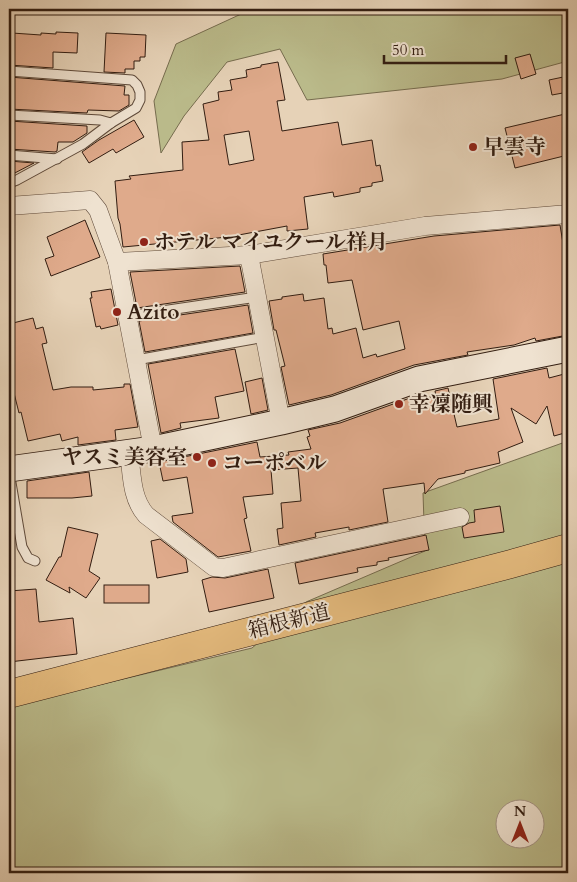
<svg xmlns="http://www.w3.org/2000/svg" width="577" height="882" font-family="Cardo,'Noto Serif JP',serif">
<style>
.green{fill:#baba8a;stroke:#766c4e;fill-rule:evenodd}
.building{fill:#dfaa8b;stroke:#321d11;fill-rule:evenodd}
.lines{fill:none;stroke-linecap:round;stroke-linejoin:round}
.service-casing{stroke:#5f4a3a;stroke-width:11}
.minor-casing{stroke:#5f4a3a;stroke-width:19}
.secondary-casing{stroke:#321d11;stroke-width:27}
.motorway-casing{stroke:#321d11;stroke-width:29}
.service{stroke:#efe2d0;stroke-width:9}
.minor{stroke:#efe2d0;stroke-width:18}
.secondary{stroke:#efe2d0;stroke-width:25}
.motorway{stroke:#e3b97c;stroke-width:28}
.poi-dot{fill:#8f2418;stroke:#efe2d0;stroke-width:2}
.labels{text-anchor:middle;stroke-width:4;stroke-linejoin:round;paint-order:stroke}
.poi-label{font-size:21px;font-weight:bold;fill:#321d11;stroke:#efe2d0;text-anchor:start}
.street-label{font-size:21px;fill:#321d11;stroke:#efe2d0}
</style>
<rect width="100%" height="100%" fill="#e6d2b7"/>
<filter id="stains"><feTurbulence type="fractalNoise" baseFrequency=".004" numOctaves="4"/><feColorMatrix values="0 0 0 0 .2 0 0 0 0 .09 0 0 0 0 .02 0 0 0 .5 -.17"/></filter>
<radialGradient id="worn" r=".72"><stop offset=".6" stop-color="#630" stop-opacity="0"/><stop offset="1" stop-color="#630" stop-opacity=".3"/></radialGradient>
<g class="green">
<polygon points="252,9 568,9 568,61 502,79 307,100 280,49 227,62 184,116 161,153 154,101 176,44"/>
<path d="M568,441V873H9V695L32,701L252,648L306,602L425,551L423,493ZM504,810H534V840H504Z"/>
</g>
<g class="building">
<polygon points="56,32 78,33 77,53 53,52 53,68 9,65 12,33 41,35 41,33 56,34"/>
<polygon points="106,33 146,35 145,57 140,57 140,61 134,61 134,69 125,69 125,73 104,72"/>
<polygon points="530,54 536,74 521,79 515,58"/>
<path d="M278,62L285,100L277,101L282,131L338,122L342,145L372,140L376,166L380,165L383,181L372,183V186L360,188V192L334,197L333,192L304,197L308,229L287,231V226L228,237L123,247L120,224L118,218L115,181L131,179L129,176L183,170L182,142L209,140L203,104L219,100L218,92L232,90L230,80L247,77L246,70L261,67V65ZM249,131L254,160L229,165L224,135Z"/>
<polygon points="568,76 568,92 552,95 549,80"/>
<polygon points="9,77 125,86 124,95 129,95 129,105 119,111 88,110 87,113 9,109"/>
<polygon points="565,114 568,128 568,155 515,168 505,128"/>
<polygon points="134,120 144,137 116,153 113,149 89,163 82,152 99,140"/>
<polygon points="9,121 87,126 87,133 73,142 58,142 57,151 55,152 9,149"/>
<polygon points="9,161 34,163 9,176"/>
<polygon points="85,220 100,257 51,276 45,259 54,256 47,237"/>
<polygon points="560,225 568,274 568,335 536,341 535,338 514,345 467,352 468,355 414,365 331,395 289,405 281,367 285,366 276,330 274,330 269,301 282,299 282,297 303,294 304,301 324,298 328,329 332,328 333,334 356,328 363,358 376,354 377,357 405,349 399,321 363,330 352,280 328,283 326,265 324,265 323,254 434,236"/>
<polygon points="240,266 245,292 137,308 130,272"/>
<polygon points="111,289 118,325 101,329 100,326 96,327 90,298 92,298 91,292"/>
<polygon points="248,305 253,333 145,352 139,321"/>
<polygon points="33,318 36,329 43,327 47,343 42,344 53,390 71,387 93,387 93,390 124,387 124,384 130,384 138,427 115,430 116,440 78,445 78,437 62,441 60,434 28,441 21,412 19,413 13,389 9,390 9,324"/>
<polygon points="235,349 244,391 215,397 219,418 180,423 181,428 161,433 148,364"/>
<polygon points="547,368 549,378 568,373 568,432 554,436 547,406 536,424 511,408 523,442 498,452 500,463 465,471 465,473 438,479 425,494 424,483 383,489 388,522 349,530 349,527 315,533 316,537 279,545 277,529 283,528 281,503 301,501 298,468 271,470 273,494 243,497 247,518 244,519 251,551 218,557 173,522 172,516 193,513 187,477 163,481 159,462 257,442 260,457 289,455 288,452 311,449 307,437 310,436 308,430 340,423 410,398 410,401 436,396 435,391 448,388 457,427 499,419 493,379"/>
<polygon points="262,378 268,410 251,414 245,382"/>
<polygon points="89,472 92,496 72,498 27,498 27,481"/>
<polygon points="500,506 504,532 464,538 462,527 469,523 475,522 474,510"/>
<polygon points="68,527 98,534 89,571 100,578 86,598 69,587 70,593 46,580 59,557 61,557"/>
<polygon points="426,535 429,550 388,558 389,560 377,562 377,565 357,568 358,572 299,584 295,563"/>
<polygon points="160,539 186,559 188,572 157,578 151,541"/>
<polygon points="268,569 274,598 209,612 202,580 212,577 225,578"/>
<rect x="104" y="585" width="45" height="18"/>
<polygon points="36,589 39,622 73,618 77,654 9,662 9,591"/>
</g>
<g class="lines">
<g class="service-casing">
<g id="service">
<polyline points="9,71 132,80 137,85 140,92 140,100 136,108 111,123 83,144 17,180 9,183"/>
<polyline points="9,115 100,120 111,123"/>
<polyline points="9,155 57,159"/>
<polyline points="128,316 257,297"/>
<polyline points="136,360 265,337"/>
<polyline points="9,471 22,547 28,558 35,561"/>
</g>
</g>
<g class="minor-casing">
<g id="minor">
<polyline points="9,206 90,200 98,210 117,262 153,449"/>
<polyline points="249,255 281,422"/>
<polyline points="117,262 249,255 425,226 568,214"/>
<path d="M129,452C132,474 131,498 146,515L214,567L223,568L460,517"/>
</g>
</g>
<g class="secondary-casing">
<polyline id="secondary" points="9,469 153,449 281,422 335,409 419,379 568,349"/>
</g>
<g class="motorway-casing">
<polyline id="motorway" points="9,694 511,564 568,548"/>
</g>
<use href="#service" class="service"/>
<use href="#minor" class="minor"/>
<use href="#secondary" class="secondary"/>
<use href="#motorway" class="motorway"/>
</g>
<g class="poi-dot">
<circle cx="473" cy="147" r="5"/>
<circle cx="144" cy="242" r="5"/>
<circle cx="117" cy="312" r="5"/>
<circle cx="399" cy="404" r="5"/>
<circle cx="197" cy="457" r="5"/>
<circle cx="212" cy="463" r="5"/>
</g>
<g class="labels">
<g class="poi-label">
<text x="483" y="154">早雲寺</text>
<text x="154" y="249">ホテル マイユクール祥月</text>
<text x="127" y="319">Azito</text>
<text x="409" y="411">幸凜随興</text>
<text x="187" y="464" text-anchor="end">ヤスミ美容室</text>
<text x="222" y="470">コーポベル</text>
</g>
<g class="street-label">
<text transform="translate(289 621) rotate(-14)" y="7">箱根新道</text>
</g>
</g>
<rect width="577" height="882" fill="none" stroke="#e6d2b7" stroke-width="30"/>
<rect x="10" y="10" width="557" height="862" fill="none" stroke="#321d11" stroke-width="2.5"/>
<rect x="15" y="15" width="547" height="852" fill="none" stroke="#321d11"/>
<g transform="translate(520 824)"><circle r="24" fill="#efe2d0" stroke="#a39384"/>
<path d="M0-4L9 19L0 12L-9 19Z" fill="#8f2418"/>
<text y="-8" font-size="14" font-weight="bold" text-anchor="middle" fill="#321d11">N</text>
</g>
<path d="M384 55v8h122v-8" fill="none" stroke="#321d11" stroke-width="2.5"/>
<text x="392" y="55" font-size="15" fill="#321d11" stroke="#efe2d0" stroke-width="4" paint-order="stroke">50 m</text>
<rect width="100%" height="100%" filter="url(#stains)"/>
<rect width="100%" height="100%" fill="url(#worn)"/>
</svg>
